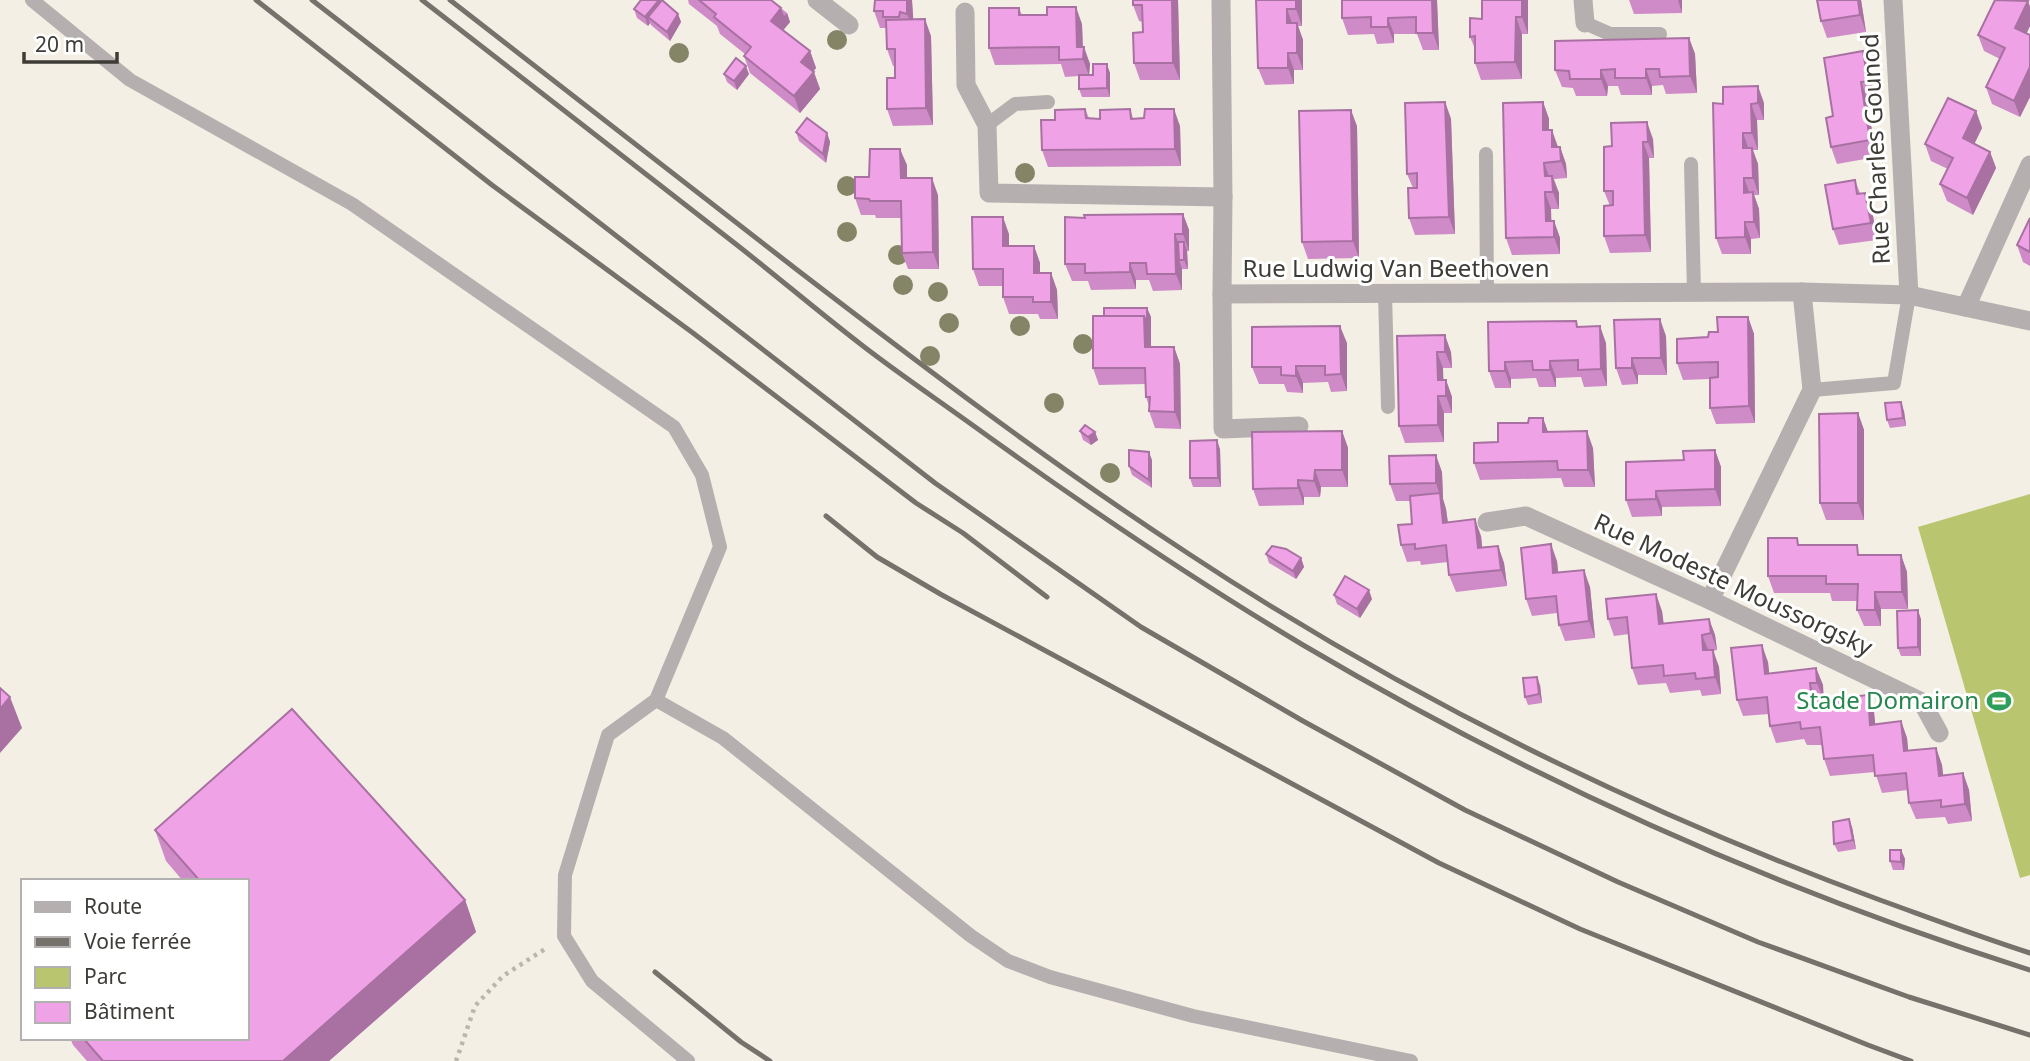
<svg xmlns="http://www.w3.org/2000/svg" width="2030" height="1061" font-family="'Noto Sans',sans-serif">
<style>
.green{fill:#bac56f}
.lines{fill:none;stroke-linecap:round;stroke-linejoin:round}
.path{stroke:#bab6ad;stroke-width:4.5;stroke-dasharray:3.5 5;stroke-linecap:butt}
.service{stroke:#b5afaf;stroke-width:14}
.minor{stroke:#b5afaf;stroke-width:19}
.rail{stroke:#75726b;stroke-width:5}
.tree{fill:#848467}
.wall{fill:#ce8bc7}
.shaded-wall{fill:#a871a2}
.building{fill:#f0a2e7;stroke:#a871a2;stroke-width:2}
.labels{text-anchor:middle;stroke-width:6;stroke-linejoin:round;paint-order:stroke}
.street-label{font-size:24px;fill:#3e3c37;stroke:#fff}
.leisure-label{font-size:24px;fill:#27864d;stroke:#fff;text-anchor:end}
</style>
<rect width="100%" height="100%" fill="#f4efe4"/>
<polygon class="green" points="2030,494 2030,875 2020,878 1918,527"/>
<g class="lines">
<polyline class="path" points="456,1061 475,1006 503,976 545,949"/>
<g class="service">
<polyline points="32,0 130,80 352,204 674,427 702,475 720,547 656,700 608,735 565,875 564,936 592,981 688,1061"/>
<polyline points="1585,23 1610,34 1660,34"/>
<polyline points="987,125 1015,104 1048,102"/>
<polyline points="1486,154 1487,293"/>
<polyline points="1691,164 1694,292"/>
<polyline points="1385,293 1388,407"/>
<polyline points="1812,390 1894,383 1909,295"/>
<polyline points="656,700 723,738 971,936 1008,961 1050,977 1193,1016 1411,1061"/>
</g>
<g class="minor">
<polyline points="817,0 849,25"/>
<polyline points="1221,0 1223,197 1222,294 1802,292 1909,295 2030,321"/>
<polyline points="1583,0 1585,23"/>
<polyline points="1893,0 1909,295"/>
<polyline points="965,12 966,85 987,125 989,193 1223,197"/>
<polyline points="1222,294 1223,429 1299,426"/>
<polyline points="1966,307 2030,165"/>
<polyline points="1487,522 1526,516 1710,600 1922,702 1939,733"/>
<polyline points="1710,600 1812,390 1802,292"/>
</g>
<g class="rail">
<polyline points="256,0 492,185 693,333 916,503 963,533 1047,597"/>
<polyline points="312,0 935,483 1141,627 1303,721 1465,810 1618,882 1758,942 1909,997 2030,1035"/>
<path d="M422,0C527,82 632,164 737,245C779,278 820,313 863,346C898,373 935,398 971,424C1079,502 1189,577 1303,645C1532,780 1777,890 2030,970"/>
<path d="M450,0C565,90 680,180 796,269C925,368 1053,465 1189,554C1404,696 1639,811 1880,900C1930,918 1980,937 2030,953"/>
<polyline points="826,516 877,557 942,595 1439,863 1580,929 1868,1045 1911,1061"/>
<polyline points="655,972 741,1042 770,1061"/>
</g>
</g>
<g class="tree">
<circle cx="837" cy="40" r="10"/>
<circle cx="679" cy="53" r="10"/>
<circle cx="1025" cy="173" r="10"/>
<circle cx="847" cy="186" r="10"/>
<circle cx="847" cy="232" r="10"/>
<circle cx="898" cy="255" r="10"/>
<circle cx="903" cy="285" r="10"/>
<circle cx="938" cy="292" r="10"/>
<circle cx="949" cy="323" r="10"/>
<circle cx="1020" cy="326" r="10"/>
<circle cx="1083" cy="344" r="10"/>
<circle cx="930" cy="356" r="10"/>
<circle cx="1054" cy="403" r="10"/>
<circle cx="1110" cy="473" r="10"/>
</g>
<g class="wall">
<polygon points="688,0 771,0 787,13 790,22 783,30 810,51 816,68 813,72 820,89 800,113 750,73 744,56 745,54 720,34 717,26 689,4"/>
<polygon points="875,0 912,0 913,20 931,36 933,125 893,126 887,109 895,78 895,66 893,66 887,49 886,28 880,28 874,11"/>
<polygon points="1133,0 1178,0 1180,80 1140,80 1134,63 1143,32 1143,22 1139,21 1133,5"/>
<polygon points="1256,0 1302,0 1302,26 1298,26 1303,40 1303,70 1294,70 1294,84 1265,85 1258,68"/>
<polygon points="1437,0 1439,50 1423,50 1417,34 1394,34 1394,43 1377,44 1374,34 1348,35 1342,18"/>
<polygon points="1528,0 1528,34 1522,34 1522,79 1481,80 1475,63 1475,49 1470,37 1482,19"/>
<polygon points="1629,0 1682,0 1682,13 1634,14"/>
<polygon points="1817,0 1861,0 1866,32 1827,38 1821,21"/>
<polygon points="661,1 678,14 681,22 670,41 651,25 650,23 648,26 637,18 634,9"/>
<polygon points="2028,1 2030,7 2030,26 2026,34 2030,35 2030,97 2020,117 1992,104 1986,87 2000,59 1984,51 1978,35"/>
<polygon points="1019,8 1022,15 1082,24 1083,47 1090,64 1089,75 1110,73 1110,97 1082,97 1079,89 1079,76 1065,77 1061,64 995,65 989,48"/>
<polygon points="1689,38 1695,54 1697,93 1666,94 1663,85 1652,86 1652,95 1621,95 1618,86 1608,86 1607,96 1576,96 1573,88 1562,87 1555,70"/>
<polygon points="1863,51 1870,68 1874,98 1867,99 1876,157 1837,164 1831,147 1833,116"/>
<polygon points="724,74 749,74 737,90 727,82"/>
<polygon points="1445,102 1451,119 1455,234 1415,235 1409,218 1413,188 1407,174"/>
<polygon points="1543,102 1549,119 1549,130 1558,147 1560,147 1566,164 1567,178 1554,179 1559,193 1559,209 1551,209 1551,221 1554,221 1560,238 1560,254 1512,255 1506,238"/>
<polygon points="1713,103 1764,103 1764,120 1757,120 1758,150 1753,150 1758,164 1759,195 1754,195 1759,209 1760,238 1751,239 1751,254 1722,254 1716,238"/>
<polygon points="1085,109 1089,118 1100,119 1130,109 1133,118 1180,126 1181,166 1048,167 1042,150 1055,120"/>
<polygon points="1976,111 1982,128 1974,144 1990,152 1996,168 1973,215 1947,201 1940,184 1948,169 1931,161 1925,144"/>
<polygon points="1357,126 1359,258 1308,259 1302,242"/>
<polygon points="796,132 827,133 830,142 826,163 799,141"/>
<polygon points="1653,139 1654,158 1649,158 1651,252 1610,253 1604,236 1610,206 1604,191 1612,146"/>
<polygon points="907,165 907,178 938,195 939,269 908,269 902,253 901,218 876,218 875,215 861,215 855,198 869,177"/>
<polygon points="1855,180 1860,193 1865,193 1872,210 1877,240 1839,245 1833,229"/>
<polygon points="1183,214 1189,230 1189,251 1187,251 1188,269 1182,269 1182,290 1153,291 1149,280 1136,280 1136,289 1091,290 1088,281 1072,281 1065,264 1085,218"/>
<polygon points="2030,218 2030,266 2023,262 2017,245"/>
<polygon points="1009,234 1009,246 1034,246 1040,263 1040,273 1051,273 1057,290 1058,319 1040,319 1038,314 1009,314 1003,297 1003,286 979,286 973,269"/>
<polygon points="1147,308 1151,317 1151,347 1174,347 1180,364 1181,429 1155,428 1149,411 1149,406 1146,397 1146,384 1099,385 1093,368 1104,316"/>
<polygon points="1748,317 1754,334 1755,423 1716,424 1710,408 1710,379 1683,380 1677,363 1708,337"/>
<polygon points="1488,322 1579,327 1606,343 1607,386 1584,387 1581,377 1556,378 1556,387 1539,387 1536,378 1511,379 1511,388 1495,388 1489,371"/>
<polygon points="1397,336 1451,352 1452,368 1443,368 1443,380 1446,380 1452,397 1452,413 1444,413 1444,442 1405,443 1399,426"/>
<polygon points="1666,336 1667,375 1638,375 1638,384 1622,385 1616,368"/>
<polygon points="1347,343 1347,391 1331,392 1328,382 1303,383 1303,393 1287,392 1284,384 1259,384 1252,367"/>
<polygon points="1904,411 1906,426 1890,428 1887,420"/>
<polygon points="1858,413 1864,430 1864,520 1826,520 1820,503"/>
<polygon points="1543,418 1548,432 1593,448 1595,487 1564,487 1561,478 1480,480 1474,463 1498,442 1528,423"/>
<polygon points="1080,431 1095,432 1098,440 1091,445 1083,440"/>
<polygon points="1342,431 1348,448 1348,487 1321,487 1320,497 1304,497 1304,505 1259,506 1253,489"/>
<polygon points="1220,449 1221,487 1193,487 1190,478"/>
<polygon points="1715,450 1721,467 1721,506 1662,507 1662,516 1632,517 1626,500 1684,460"/>
<polygon points="1152,460 1152,488 1132,475 1129,466"/>
<polygon points="1442,472 1443,499 1446,509 1448,522 1481,536 1482,547 1498,546 1504,563 1507,586 1456,592 1449,575 1448,562 1421,565 1420,561 1407,562 1401,545 1412,524 1410,501 1396,501 1390,484"/>
<polygon points="1800,545 1861,555 1901,555 1907,572 1908,609 1881,609 1881,626 1864,626 1857,610 1858,601 1832,601 1830,593 1774,593 1768,576"/>
<polygon points="1266,554 1301,558 1304,567 1296,579 1269,563"/>
<polygon points="1557,561 1558,573 1590,587 1595,638 1565,641 1559,625 1557,613 1532,616 1526,599"/>
<polygon points="1334,595 1372,599 1360,618 1337,604"/>
<polygon points="1662,611 1664,624 1709,619 1715,635 1717,650 1713,651 1719,667 1721,694 1702,696 1700,690 1670,693 1666,683 1638,685 1632,668 1629,634 1614,636 1608,619"/>
<polygon points="1921,619 1921,656 1901,656 1898,648"/>
<polygon points="1768,662 1769,674 1816,668 1823,685 1823,699 1868,695 1874,712 1875,724 1901,721 1907,738 1908,751 1936,748 1942,765 1943,775 1963,773 1969,790 1972,821 1948,824 1945,817 1916,819 1909,803 1908,790 1882,793 1875,772 1830,776 1824,759 1822,745 1807,745 1804,739 1776,743 1770,726 1769,714 1743,716 1737,700"/>
<polygon points="1540,685 1542,703 1528,705 1525,697"/>
<polygon points="1852,827 1856,849 1838,852 1834,844"/>
<polygon points="155,830 465,900 476,932 329,1061 87,1061 73,1045 70,1038 247,1038 247,881 183,881 166,861"/>
<polygon points="1901,850 1905,859 1904,870 1893,870 1890,861"/>
</g>
<g class="shaded-wall">
<polygon points="659,0 661,0 663,7 648,17 650,23 648,26 645,17"/>
<polygon points="907,0 912,0 914,30 907,14"/>
<polygon points="1172,0 1178,0 1180,80 1173,63"/>
<polygon points="1296,0 1302,0 1302,26 1296,9"/>
<polygon points="1432,0 1437,0 1439,50 1433,33"/>
<polygon points="1522,0 1528,0 1528,34 1522,17"/>
<polygon points="1678,0 1682,0 1682,13"/>
<polygon points="1858,0 1861,0 1866,32 1860,15"/>
<polygon points="2028,1 2030,7 2030,26 2021,45 2015,28"/>
<polygon points="1076,7 1082,24 1083,59 1077,47"/>
<polygon points="781,8 784,16 787,13 790,22 777,38 771,21"/>
<polygon points="1287,9 1293,26 1287,23"/>
<polygon points="678,14 681,22 670,41 667,32"/>
<polygon points="1516,17 1522,34 1522,79 1515,62"/>
<polygon points="1388,18 1394,34 1394,43 1388,27"/>
<polygon points="925,19 931,36 933,125 926,108"/>
<polygon points="1297,23 1303,40 1303,70 1297,53"/>
<polygon points="1689,38 1695,54 1697,93 1690,76"/>
<polygon points="1084,47 1090,64 1089,76 1083,59"/>
<polygon points="810,51 816,68 807,79 801,62"/>
<polygon points="1863,51 1870,68 1874,98 1868,81"/>
<polygon points="1288,53 1294,70 1294,84 1288,68"/>
<polygon points="1107,64 1110,73 1110,97 1107,88"/>
<polygon points="746,66 749,74 737,90 734,81"/>
<polygon points="2030,67 2030,97 2020,117 2014,101"/>
<polygon points="1646,69 1652,86 1652,95 1646,78"/>
<polygon points="1601,70 1608,86 1607,96 1601,79"/>
<polygon points="814,72 820,89 800,113 794,96"/>
<polygon points="1861,82 1867,99 1876,157 1870,140"/>
<polygon points="1758,86 1764,103 1764,120 1758,103"/>
<polygon points="1445,102 1451,119 1455,234 1449,217"/>
<polygon points="1543,102 1549,119 1549,147 1543,130"/>
<polygon points="1751,104 1757,120 1758,150 1752,133"/>
<polygon points="1174,109 1180,126 1181,166 1175,149"/>
<polygon points="1351,110 1357,126 1359,258 1353,241"/>
<polygon points="1976,111 1982,128 1969,155 1963,138"/>
<polygon points="1647,122 1653,139 1654,158 1648,142"/>
<polygon points="1552,130 1558,147 1558,164 1552,147"/>
<polygon points="827,133 830,142 826,163 823,154"/>
<polygon points="1743,133 1749,150 1743,148"/>
<polygon points="1643,142 1649,158 1651,252 1645,235"/>
<polygon points="1560,147 1566,164 1567,178 1561,161"/>
<polygon points="1752,148 1758,164 1759,195 1753,178"/>
<polygon points="900,149 907,165 907,195 901,178"/>
<polygon points="1990,152 1996,168 1973,215 1967,198"/>
<polygon points="1544,163 1550,179 1551,193 1545,176"/>
<polygon points="1552,176 1559,193 1559,209 1553,192"/>
<polygon points="932,178 938,195 939,269 933,252"/>
<polygon points="1744,178 1750,194 1744,193"/>
<polygon points="1545,192 1551,209 1552,238 1546,221"/>
<polygon points="1753,192 1759,209 1760,238 1754,222"/>
<polygon points="1865,193 1872,210 1877,240 1871,223"/>
<polygon points="1183,214 1189,230 1189,251 1183,234"/>
<polygon points="1003,217 1009,234 1009,262 1003,246"/>
<polygon points="1554,221 1560,238 1560,254 1554,237"/>
<polygon points="1745,222 1751,239 1751,254 1745,237"/>
<polygon points="1175,234 1181,251 1179,260 1182,269 1182,290 1176,274"/>
<polygon points="1184,242 1187,250 1188,269 1184,260"/>
<polygon points="1034,246 1040,263 1040,290 1034,273"/>
<polygon points="1130,263 1136,280 1136,289 1130,272"/>
<polygon points="1051,273 1057,290 1058,319 1051,302"/>
<polygon points="1147,308 1151,317 1151,364 1145,347 1144,316"/>
<polygon points="1748,317 1754,334 1755,423 1749,406"/>
<polygon points="1660,319 1666,336 1667,375 1661,358"/>
<polygon points="1340,326 1347,343 1347,391 1341,374"/>
<polygon points="1600,326 1606,343 1607,386 1601,369"/>
<polygon points="1445,335 1451,352 1452,368 1445,352"/>
<polygon points="1174,347 1180,364 1181,429 1175,412"/>
<polygon points="1437,352 1443,368 1444,397 1438,380"/>
<polygon points="1632,358 1638,375 1638,384 1632,368"/>
<polygon points="1550,361 1556,378 1556,387 1550,370"/>
<polygon points="1505,362 1511,379 1511,388 1505,371"/>
<polygon points="1296,366 1303,383 1303,393 1296,376"/>
<polygon points="1446,380 1452,397 1452,413 1446,396"/>
<polygon points="1438,396 1444,413 1444,442 1438,425"/>
<polygon points="1901,402 1904,411 1906,426 1903,418"/>
<polygon points="1858,413 1864,430 1864,520 1858,503"/>
<polygon points="1543,418 1549,435 1543,432"/>
<polygon points="1342,431 1348,448 1348,487 1342,470"/>
<polygon points="1587,431 1593,448 1595,487 1588,470"/>
<polygon points="1095,432 1098,440 1091,445 1088,437"/>
<polygon points="1217,440 1220,449 1221,487 1218,478"/>
<polygon points="1715,450 1721,467 1721,506 1715,489"/>
<polygon points="1149,452 1152,460 1152,488 1149,480"/>
<polygon points="1436,455 1442,472 1443,499 1446,509 1450,540 1443,523 1440,495 1436,483"/>
<polygon points="1315,470 1321,487 1320,497 1314,481"/>
<polygon points="1298,480 1304,497 1304,505 1298,488"/>
<polygon points="1656,491 1662,507 1662,516 1656,499"/>
<polygon points="1475,519 1481,536 1484,565 1478,548"/>
<polygon points="1551,544 1557,561 1560,590 1553,573"/>
<polygon points="1498,546 1504,563 1507,586 1501,570"/>
<polygon points="1901,555 1907,572 1908,609 1902,592"/>
<polygon points="1301,558 1304,567 1296,579 1293,571"/>
<polygon points="1584,570 1590,587 1595,638 1589,621"/>
<polygon points="1369,590 1372,599 1360,618 1357,609"/>
<polygon points="1875,592 1881,609 1881,626 1875,610"/>
<polygon points="1656,594 1662,611 1665,641 1659,624"/>
<polygon points="1918,610 1921,619 1921,656 1918,647"/>
<polygon points="1709,619 1715,635 1717,650 1711,633"/>
<polygon points="1702,635 1709,652 1703,650"/>
<polygon points="1762,645 1768,662 1771,691 1765,674"/>
<polygon points="1713,650 1719,667 1721,694 1715,677"/>
<polygon points="1816,668 1823,685 1824,700 1817,683"/>
<polygon points="1537,677 1540,685 1542,703 1539,694"/>
<polygon points="1810,683 1816,700 1812,701"/>
<polygon points="1868,695 1874,712 1877,741 1870,725"/>
<polygon points="10,697 22,728 0,753 0,709"/>
<polygon points="1901,721 1907,738 1910,768 1904,751"/>
<polygon points="1936,748 1942,765 1945,792 1939,776"/>
<polygon points="1963,773 1969,790 1972,821 1965,804"/>
<polygon points="1849,819 1852,827 1856,849 1853,840"/>
<polygon points="1901,850 1905,859 1904,870 1901,862"/>
<polygon points="465,900 476,932 329,1061 283,1061"/>
</g>
<g class="building">
<polygon points="641,0 659,0 645,17 634,9"/>
<polygon points="662,0 678,14 667,32 648,17"/>
<polygon points="699,0 771,0 781,8 771,21 810,51 801,62 814,72 794,96 744,56 751,47 714,17 716,14"/>
<polygon points="875,0 907,0 907,14 900,12 899,17 883,17 883,11 874,11"/>
<polygon points="1133,0 1172,0 1173,63 1134,63 1133,33 1143,32 1142,5 1133,5"/>
<polygon points="1256,0 1296,0 1296,9 1287,9 1287,23 1297,23 1297,53 1288,53 1288,68 1258,68"/>
<polygon points="1342,0 1432,0 1433,33 1416,33 1416,17 1388,18 1388,27 1371,27 1371,17 1342,18"/>
<polygon points="1482,0 1522,0 1522,17 1516,17 1515,62 1475,63 1475,36 1470,37 1470,18 1482,19"/>
<polygon points="1817,0 1858,0 1860,15 1821,21"/>
<polygon points="1995,0 2028,1 2015,28 2030,35 2030,67 2014,101 1986,87 2005,48 1978,35"/>
<polygon points="1047,7 1076,7 1077,47 1084,47 1083,59 1059,60 1059,47 989,48 989,8 1019,8 1019,15 1047,15"/>
<polygon points="925,19 926,108 887,109 887,78 895,78 895,49 887,49 886,20"/>
<polygon points="1689,38 1690,76 1660,77 1659,69 1646,69 1646,78 1615,78 1615,69 1601,70 1601,79 1570,79 1569,71 1555,70 1555,41"/>
<polygon points="1863,51 1868,81 1861,82 1870,140 1831,147 1826,118 1833,116 1824,58"/>
<polygon points="736,58 746,66 734,81 724,74"/>
<polygon points="1093,64 1107,64 1107,88 1079,89 1079,75 1093,75"/>
<polygon points="1758,86 1758,103 1751,104 1752,133 1743,133 1743,148 1752,148 1753,178 1744,178 1744,193 1753,192 1754,222 1745,222 1745,237 1716,238 1713,103 1723,104 1723,87"/>
<polygon points="1948,98 1976,111 1963,138 1990,152 1967,198 1940,184 1953,158 1925,144"/>
<polygon points="1445,102 1449,217 1409,218 1408,188 1417,188 1417,173 1407,174 1405,103"/>
<polygon points="1543,102 1543,130 1552,130 1552,147 1560,147 1561,161 1544,163 1545,176 1552,176 1553,192 1545,192 1546,221 1554,221 1554,237 1506,238 1503,103"/>
<polygon points="1085,109 1086,118 1100,119 1100,110 1130,109 1131,119 1144,118 1145,109 1174,109 1175,149 1042,150 1041,120 1055,120 1055,110"/>
<polygon points="1351,110 1353,241 1302,242 1299,111"/>
<polygon points="807,118 827,133 823,154 796,132"/>
<polygon points="1647,122 1648,142 1643,142 1645,235 1604,236 1604,206 1613,205 1613,191 1604,191 1604,147 1612,146 1611,123"/>
<polygon points="870,149 900,149 901,178 932,178 933,252 902,253 901,201 870,201 869,199 855,198 855,177 869,177"/>
<polygon points="1855,180 1857,194 1865,193 1871,223 1833,229 1825,185"/>
<polygon points="1183,214 1183,234 1175,234 1176,274 1147,274 1146,263 1130,263 1130,272 1085,273 1085,264 1065,264 1065,217 1085,218 1084,215"/>
<polygon points="972,217 1003,217 1003,246 1034,246 1034,273 1051,273 1051,302 1033,302 1033,297 1003,297 1003,269 973,269"/>
<polygon points="2030,218 2030,252 2017,245"/>
<polygon points="1178,242 1184,242 1184,260 1179,260"/>
<polygon points="1104,308 1147,308 1147,324 1144,316 1104,316"/>
<polygon points="1093,316 1144,316 1145,347 1174,347 1175,412 1149,411 1150,397 1146,397 1145,368 1093,368"/>
<polygon points="1717,317 1748,317 1749,406 1710,408 1710,378 1718,377 1718,362 1677,363 1677,339 1708,337 1709,332 1718,332"/>
<polygon points="1660,319 1661,358 1632,358 1632,368 1616,368 1614,320"/>
<polygon points="1576,321 1577,327 1600,326 1601,369 1578,370 1578,360 1550,361 1550,370 1533,370 1532,361 1505,362 1505,371 1489,371 1488,322"/>
<polygon points="1340,326 1341,374 1325,375 1325,366 1296,366 1296,376 1281,375 1281,367 1252,367 1252,327"/>
<polygon points="1445,335 1445,352 1437,352 1438,380 1446,380 1446,396 1438,396 1438,425 1399,426 1397,336"/>
<polygon points="1901,402 1903,418 1887,420 1885,403"/>
<polygon points="1858,413 1858,503 1820,503 1819,414"/>
<polygon points="1529,418 1543,418 1543,432 1587,431 1588,470 1558,470 1557,461 1474,463 1474,443 1498,442 1498,423 1528,423"/>
<polygon points="1085,425 1095,432 1088,437 1080,431"/>
<polygon points="1342,431 1342,470 1315,470 1314,481 1298,480 1298,488 1253,489 1252,432"/>
<polygon points="1217,440 1218,478 1190,478 1190,441"/>
<polygon points="1129,450 1149,452 1149,480 1129,466"/>
<polygon points="1715,450 1715,489 1656,491 1656,499 1626,500 1626,462 1684,460 1683,451"/>
<polygon points="1436,455 1436,483 1390,484 1389,456"/>
<polygon points="1440,493 1443,523 1475,519 1478,548 1498,546 1501,570 1449,575 1446,545 1415,549 1415,544 1401,545 1398,525 1412,524 1410,496"/>
<polygon points="1768,538 1797,538 1798,545 1857,545 1858,555 1901,555 1902,592 1875,592 1875,610 1857,610 1858,584 1826,584 1826,576 1768,576"/>
<polygon points="1551,544 1553,573 1584,570 1589,621 1559,625 1556,596 1526,599 1521,548"/>
<polygon points="1272,546 1286,549 1301,558 1293,571 1266,554"/>
<polygon points="1345,576 1369,590 1357,609 1334,595"/>
<polygon points="1656,594 1659,624 1709,619 1711,633 1702,635 1703,650 1713,650 1715,677 1696,679 1695,673 1664,676 1663,665 1632,668 1627,617 1608,619 1606,599"/>
<polygon points="1918,610 1918,647 1898,648 1897,611"/>
<polygon points="1762,645 1765,674 1816,668 1817,683 1810,683 1812,701 1868,695 1870,725 1901,721 1904,751 1936,748 1939,776 1963,773 1965,804 1941,807 1941,800 1909,803 1906,773 1875,776 1873,755 1824,759 1820,727 1801,729 1800,722 1770,726 1767,697 1737,700 1731,648"/>
<polygon points="1537,677 1539,694 1525,697 1523,678"/>
<polygon points="0,688 10,697 0,709"/>
<polygon points="292,709 465,900 283,1061 103,1061 83,1038 247,1038 247,881 200,881 155,830"/>
<polygon points="1849,819 1853,840 1834,844 1833,822"/>
<polygon points="1890,850 1901,850 1901,862 1890,861"/>
</g>
<defs>
<g id="stadium-bare" transform="scale(1.89)"><path d="M0-5a6.5 5 0 1 0 0 10a6.5 5 0 1 0 0-10ZM-3.5-1.8h7v3.6h-7Z" fill="#2e9e5b" stroke="#fff" stroke-width="2.5" paint-order="stroke"/></g>
</defs>
<g fill-rule="evenodd">
<use href="#stadium-bare" x="1999" y="701"/>
</g>
<g class="labels">
<g class="street-label">
<text transform="translate(1876 149) rotate(-93)" y="8">Rue Charles Gounod</text>
<text x="1396" y="277">Rue Ludwig Van Beethoven</text>
<text transform="translate(1733 585) rotate(25)" y="8">Rue Modeste Moussorgsky</text>
</g>
<g class="leisure-label">
<text x="1979" y="709">Stade Domairon</text>
</g>
</g>
<rect x="21" y="879" width="228" height="161" fill="#ffffff" stroke="#b2b1af" stroke-width="2"/>
<rect x="35" y="902" width="35" height="10" fill="#b5afaf" stroke="#b2b1af" stroke-width="2"/>
<text x="84" y="914" font-size="21" fill="#3e3c37">Route</text>
<rect x="35" y="937" width="35" height="10" fill="#75726b" stroke="#b2b1af" stroke-width="2"/>
<text x="84" y="949" font-size="21" fill="#3e3c37">Voie ferrée</text>
<rect x="35" y="967" width="35" height="21" fill="#bac56f" stroke="#b2b1af" stroke-width="2"/>
<text x="84" y="984" font-size="21" fill="#3e3c37">Parc</text>
<rect x="35" y="1002" width="35" height="21" fill="#f0a2e7" stroke="#b2b1af" stroke-width="2"/>
<text x="84" y="1019" font-size="21" fill="#3e3c37">Bâtiment</text>
<path d="M24 52v10h93v-10" fill="none" stroke="#3e3c37" stroke-width="3.5"/>
<text x="35" y="52" font-size="21" fill="#3e3c37" stroke="#ffffff" stroke-width="5" paint-order="stroke">20 m</text>
</svg>
